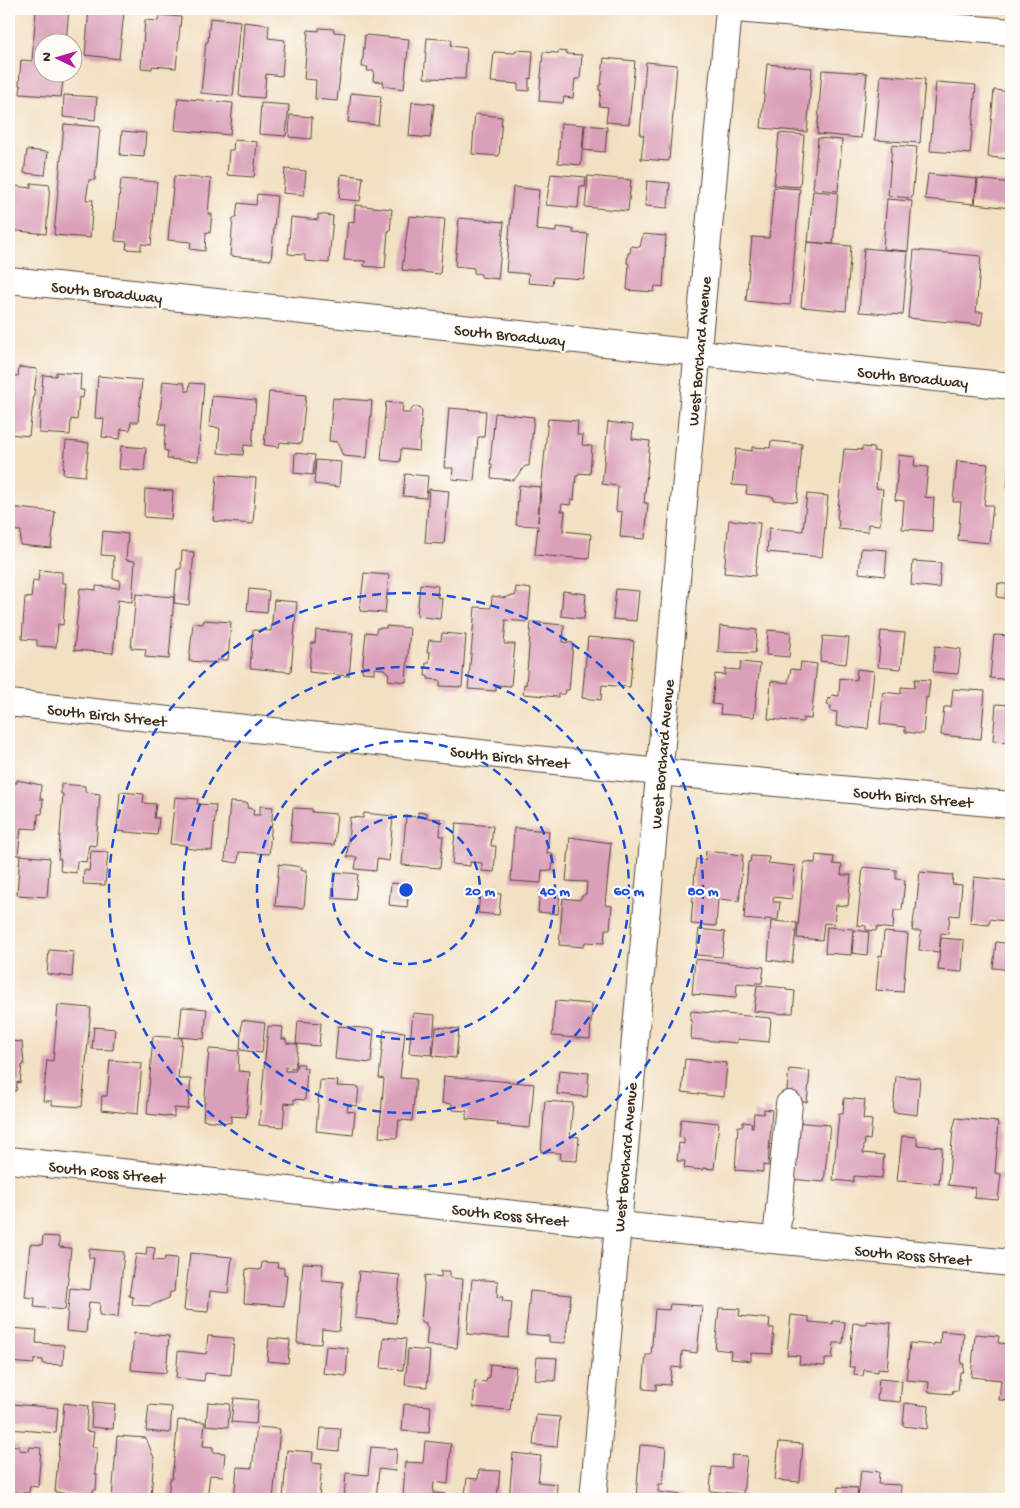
<svg xmlns="http://www.w3.org/2000/svg" width="1020" height="1508" font-family="'Gochi Hand',sans-serif">
<style>
.building{fill:#dba0b9}
.lines{fill:none;stroke-linecap:round;stroke-linejoin:round}
.minor-casing{stroke:#564537;stroke-width:28}
.minor{stroke:#fff;stroke-width:26}
.ring{fill:none;stroke:#1d4ed8;stroke-width:2.5;stroke-dasharray:9 6}
.labels{text-anchor:middle;stroke-width:4.5;stroke-linejoin:round;paint-order:stroke}
.street-label{font-size:16px;fill:#3b2a1e;stroke:#fdfcf7}
.centre{fill:#1d4ed8;stroke:#fdfcf7;stroke-width:2.5}
.ring-label{font-size:15px;text-anchor:middle;font-weight:bold;fill:#1d4ed8;stroke:#fdfcf7;stroke-width:4.5;stroke-linejoin:round;paint-order:stroke}
</style>
<rect width="100%" height="100%" fill="#fdfcf7"/>
<filter id="ink" filterUnits="userSpaceOnUse"><feTurbulence type="fractalNoise" baseFrequency=".02" numOctaves="2"/><feDisplacementMap in="SourceGraphic" scale="10" xChannelSelector="R" yChannelSelector="G"/><feConvolveMatrix kernelMatrix="1 2 1 2 8 2 1 2 1" color-interpolation-filters="sRGB"/></filter>
<filter id="wash" filterUnits="userSpaceOnUse"><feTurbulence type="fractalNoise" baseFrequency=".0096" numOctaves="4" result="noise"/><feDisplacementMap in="SourceGraphic" scale="20" xChannelSelector="R" yChannelSelector="G"/><feGaussianBlur stdDeviation="1.12" result="paint"/><feColorMatrix in="noise" values="0 0 0 0 0 0 0 0 0 0 0 0 0 0 0 0 0 1.4 0 .05"/><feComposite in="paint" operator="in"/></filter>
<g filter="url(#wash)">
<rect width="100%" height="100%" fill="#f2e0c2"/>
<g id="blocks">
<g class="building">
<polygon points="36,9 69,9 66,42 42,42 42,72 64,72 61,97 20,94 21,86 19,85 21,60 32,61"/>
<polygon points="89,9 124,12 119,59 85,55"/>
<polygon points="159,15 181,17 176,68 152,66 152,69 141,68 145,20 158,21"/>
<polygon points="210,18 240,21 233,96 201,93 206,42 208,42"/>
<polygon points="244,22 269,25 268,38 285,40 282,76 266,74 264,98 239,96"/>
<polygon points="319,28 334,29 334,32 345,33 337,101 315,99 316,80 304,79 308,30 319,31"/>
<polygon points="365,35 409,39 404,89 383,86 384,82 373,81 374,71 367,71 368,67 362,67"/>
<polygon points="427,38 452,40 451,46 467,48 465,79 424,78"/>
<polygon points="516,50 533,51 531,79 529,78 529,91 518,90 518,84 491,82 494,52 515,53"/>
<polygon points="559,51 567,52 567,54 582,55 580,79 575,79 573,98 564,97 563,103 539,101 543,52 558,53"/>
<polygon points="604,58 635,61 629,124 606,122 608,107 599,106 601,91 599,90 599,85 601,85"/>
<polygon points="646,62 677,65 669,161 641,159 644,135 640,135"/>
<polygon points="767,64 812,68 807,132 761,128"/>
<polygon points="822,70 867,73 861,138 817,134"/>
<polygon points="881,75 925,79 920,143 875,140"/>
<polygon points="936,82 976,85 970,154 930,151"/>
<polygon points="994,90 1011,92 1011,159 988,157"/>
<polygon points="351,93 381,96 378,125 348,122"/>
<polygon points="64,95 97,97 95,120 63,117"/>
<polygon points="178,98 233,103 230,135 175,130"/>
<polygon points="412,102 434,104 430,138 409,136"/>
<polygon points="261,103 289,105 286,136 259,134"/>
<polygon points="475,114 502,117 499,156 472,154"/>
<polygon points="290,115 312,117 311,139 289,137"/>
<polygon points="561,123 584,125 581,165 558,163"/>
<polygon points="64,124 100,127 95,180 89,180 86,200 93,200 90,238 54,235"/>
<polygon points="585,125 607,127 605,152 583,150"/>
<polygon points="122,131 146,133 144,157 120,155"/>
<polygon points="779,133 804,135 800,187 774,185"/>
<polygon points="818,138 842,140 838,191 813,189"/>
<polygon points="234,140 257,142 254,177 227,175 229,150 233,150"/>
<polygon points="892,145 917,147 912,198 888,196"/>
<polygon points="27,150 48,152 45,175 24,173"/>
<polygon points="285,169 306,171 304,195 283,193"/>
<polygon points="341,174 363,177 360,201 339,199"/>
<polygon points="551,174 586,177 585,187 580,186 578,208 546,205"/>
<polygon points="928,174 977,179 974,204 925,199"/>
<polygon points="174,176 211,179 208,214 212,214 210,233 206,232 205,251 190,249 191,242 168,240"/>
<polygon points="588,176 631,180 628,211 585,207"/>
<polygon points="121,179 157,182 151,245 141,244 141,250 126,249 127,242 115,241"/>
<polygon points="978,179 1011,183 1011,208 975,204"/>
<polygon points="647,181 670,183 668,208 645,206"/>
<polygon points="31,183 50,185 46,234 9,230 10,214 14,214 15,201 11,201 13,186 31,188"/>
<polygon points="513,187 539,190 536,230 556,232 556,227 573,229 573,233 588,234 584,279 553,277 552,285 528,283 529,274 506,272"/>
<polygon points="774,187 800,189 790,305 746,301 752,237 769,238"/>
<polygon points="813,191 838,193 833,244 808,242"/>
<polygon points="257,194 277,196 271,260 230,256 233,218 236,218 238,203 256,205"/>
<polygon points="887,199 912,201 908,251 883,249"/>
<polygon points="355,205 392,209 390,231 388,231 385,268 364,266 365,261 344,260 348,222 354,223"/>
<polygon points="318,214 333,216 329,263 305,261 305,255 288,254 291,217 318,220"/>
<polygon points="409,216 445,219 440,274 402,270"/>
<polygon points="459,218 504,222 498,279 481,277 481,274 474,273 474,268 455,266"/>
<polygon points="643,234 666,236 663,287 655,286 654,292 627,290 629,264 627,263 628,253 630,253 631,246 640,247"/>
<polygon points="807,242 851,246 846,311 801,307"/>
<polygon points="864,248 908,252 903,315 859,312"/>
<polygon points="914,250 981,256 976,312 983,312 981,325 908,318"/>
<polygon points="19,367 37,369 29,436 9,434 9,375 18,376"/>
<polygon points="56,372 81,374 80,390 84,390 83,398 79,397 77,420 71,419 70,435 39,433 43,375 56,376"/>
<polygon points="98,376 142,380 138,422 131,422 130,430 121,429 120,439 102,437 104,419 95,418"/>
<polygon points="163,381 184,383 186,391 189,391 190,383 204,384 198,461 167,459 168,451 164,450 166,424 159,424"/>
<polygon points="269,392 306,395 301,444 280,442 279,447 264,445"/>
<polygon points="212,396 256,400 252,446 244,445 243,455 218,453 220,428 209,427"/>
<polygon points="333,398 372,401 367,458 343,456 337,442 329,441"/>
<polygon points="386,402 403,404 402,413 410,413 411,410 414,407 420,407 422,411 419,451 401,449 400,462 381,460"/>
<polygon points="449,408 486,411 484,437 478,437 474,481 452,479 453,468 444,468"/>
<polygon points="495,413 534,417 529,466 525,466 514,480 491,478 492,464 490,464"/>
<polygon points="548,419 578,421 577,435 583,435 582,445 592,446 590,474 579,473 578,476 576,476 574,500 572,499 571,505 562,504 561,511 565,511 563,531 591,534 589,559 535,555 538,526 516,525 519,485 540,487 538,522"/>
<polygon points="608,422 633,425 632,439 650,441 644,503 648,503 645,539 620,537 622,512 616,511 618,486 602,484"/>
<polygon points="66,441 89,443 85,476 63,474"/>
<polygon points="771,441 802,444 797,502 773,500 774,497 746,494 747,486 732,485 736,449 752,451 752,447 770,448"/>
<polygon points="121,446 146,448 144,471 119,469"/>
<polygon points="862,447 874,448 874,451 879,452 876,488 883,489 880,525 868,524 868,532 838,529 839,520 837,520 844,449 862,450"/>
<polygon points="295,453 315,455 313,475 294,473"/>
<polygon points="899,455 915,457 914,466 928,467 925,497 934,498 932,531 902,529 904,501 895,500"/>
<polygon points="316,460 341,462 339,487 314,484"/>
<polygon points="957,461 988,464 984,505 993,505 989,543 958,540 961,502 953,502"/>
<polygon points="1010,463 1011,463 1011,488 1008,487"/>
<polygon points="405,474 428,476 426,498 403,496"/>
<polygon points="217,475 256,478 253,524 213,521"/>
<polygon points="145,489 173,491 171,519 144,517"/>
<polygon points="429,489 449,491 444,544 425,543"/>
<polygon points="807,494 828,496 822,557 767,552 769,528 803,531"/>
<polygon points="9,507 55,512 51,548 20,545 21,531 9,530"/>
<polygon points="729,520 760,523 755,576 724,573"/>
<polygon points="103,531 128,534 126,560 135,561 132,602 118,600 113,653 74,650 80,588 96,590 96,586 119,588 120,580 113,579 114,556 101,555"/>
<polygon points="861,548 887,550 885,576 859,573"/>
<polygon points="182,551 194,552 189,605 174,603 177,569 181,569"/>
<polygon points="1010,558 1011,558 1011,570 1009,570"/>
<polygon points="913,561 941,563 939,588 911,585"/>
<polygon points="39,570 62,572 62,583 66,583 63,625 58,624 56,647 37,646 37,640 22,639 25,597 31,598 33,580 38,581"/>
<polygon points="364,573 389,575 385,613 360,611"/>
<polygon points="998,583 1011,585 1011,599 997,597"/>
<polygon points="420,584 438,586 437,597 442,598 440,619 417,616"/>
<polygon points="516,587 531,589 528,622 505,620 506,622 504,644 515,644 511,686 496,685 496,691 468,689 475,607 491,608 492,596 507,598 507,596 515,596"/>
<polygon points="249,589 269,591 267,613 247,611"/>
<polygon points="616,589 639,591 636,621 613,619"/>
<polygon points="563,591 586,594 584,619 561,616"/>
<polygon points="136,594 174,597 169,659 145,657 146,649 131,648"/>
<polygon points="9,598 13,598 10,630 9,630"/>
<polygon points="274,600 297,602 291,672 250,668 253,630 271,631"/>
<polygon points="204,620 231,622 228,660 217,660 217,663 189,661 193,623 203,624"/>
<polygon points="531,622 564,625 563,642 573,643 569,690 566,690 565,694 558,694 558,697 523,694 524,684 526,685"/>
<polygon points="386,626 410,628 406,682 388,680 389,674 384,669 374,668 374,673 362,672 366,632 376,633 377,628 386,628"/>
<polygon points="720,626 757,630 755,653 718,652"/>
<polygon points="316,630 353,633 349,676 309,672 312,643 315,643"/>
<polygon points="768,630 791,632 789,657 766,655"/>
<polygon points="881,631 905,633 901,669 878,667"/>
<polygon points="442,633 466,635 462,687 440,686 440,680 428,679 428,676 425,676 426,663 429,663 430,652 427,652 429,640 441,641"/>
<polygon points="994,635 1011,636 1011,680 990,678"/>
<polygon points="823,636 849,638 846,664 820,661"/>
<polygon points="588,637 634,641 630,687 602,685 601,700 582,698"/>
<polygon points="935,646 961,649 958,674 933,672"/>
<polygon points="741,662 760,664 754,717 720,714 721,705 712,704 715,674 725,675 725,669 740,670"/>
<polygon points="801,662 817,664 811,719 803,718 803,722 768,719 771,681 788,683 791,669 800,670"/>
<polygon points="857,669 874,671 868,729 836,726 837,712 830,711 831,706 827,705 828,698 831,699 832,695 839,696 840,678 856,680"/>
<polygon points="915,679 930,680 928,698 926,697 923,734 905,732 905,727 880,724 883,692 901,694 901,687 914,688"/>
<polygon points="953,689 985,691 981,739 941,735 944,707 951,707"/>
<polygon points="996,704 1011,705 1011,742 993,741"/>
<polygon points="17,780 41,785 40,799 43,799 42,814 38,814 37,829 21,828 18,855 9,854 9,782 17,783"/>
<polygon points="61,784 85,786 85,792 100,794 96,846 89,845 86,862 77,861 76,873 60,871 61,859 58,859 63,794 61,794"/>
<polygon points="120,792 144,794 143,803 156,804 154,818 159,818 157,835 117,831"/>
<polygon points="175,797 198,799 197,804 216,805 212,851 185,848 185,845 170,844"/>
<polygon points="230,802 248,803 247,808 254,809 253,815 260,815 260,806 273,807 269,854 239,852 238,863 225,861"/>
<polygon points="293,808 312,809 312,812 337,814 334,845 290,842"/>
<polygon points="418,812 427,813 427,818 441,819 440,836 443,836 440,868 402,865 406,816 418,817"/>
<polygon points="364,813 393,816 389,861 377,859 376,871 355,869 357,857 347,857 350,817 363,818"/>
<polygon points="456,823 493,826 491,846 496,846 494,872 482,871 482,863 470,862 470,866 452,864"/>
<polygon points="514,828 549,831 547,853 553,853 552,871 542,870 541,883 511,881"/>
<polygon points="570,837 611,843 605,905 612,906 610,929 605,929 604,943 585,942 584,947 559,945 563,898 580,900 582,896 586,894 587,882 566,881"/>
<polygon points="91,851 108,852 105,885 83,884 84,870 89,871"/>
<polygon points="706,851 743,855 739,901 719,899 720,894 716,893 715,899 718,899 716,926 691,924 696,859 705,860"/>
<polygon points="20,855 50,858 47,897 17,895"/>
<polygon points="816,855 834,857 833,864 842,865 841,875 851,875 848,906 836,905 834,924 824,923 822,940 797,938 804,862 815,863"/>
<polygon points="751,856 769,857 768,863 795,866 792,899 773,897 773,902 780,902 778,920 765,919 765,921 744,919 748,862 750,862"/>
<polygon points="279,864 302,867 301,870 307,870 304,908 275,906"/>
<polygon points="863,867 896,870 896,879 905,880 902,910 894,910 893,929 877,927 876,931 866,930 866,926 857,925"/>
<polygon points="335,872 358,874 355,900 332,898"/>
<polygon points="920,872 953,875 952,884 962,885 959,916 950,915 948,934 941,933 939,952 919,950 921,931 912,931 915,909 916,909"/>
<polygon points="974,877 1011,881 1011,922 990,919 989,925 970,923"/>
<polygon points="391,883 409,885 407,907 389,905"/>
<polygon points="540,890 560,891 558,914 538,912"/>
<polygon points="480,892 501,894 499,915 478,913"/>
<polygon points="771,921 797,923 792,963 768,960"/>
<polygon points="827,927 853,929 851,955 825,953"/>
<polygon points="699,929 725,932 722,957 696,955"/>
<polygon points="854,930 869,932 867,955 852,953"/>
<polygon points="884,932 908,934 903,992 876,990 879,955 882,956"/>
<polygon points="941,938 964,940 962,972 938,970"/>
<polygon points="996,942 1011,944 1011,970 993,968"/>
<polygon points="49,950 74,952 72,977 47,974"/>
<polygon points="695,959 764,967 762,983 756,983 755,985 737,983 736,998 692,994"/>
<polygon points="757,985 786,988 786,990 795,991 793,1013 785,1013 785,1014 754,1011"/>
<polygon points="555,1001 592,1004 590,1039 552,1036"/>
<polygon points="58,1005 91,1008 82,1107 52,1105 52,1101 43,1101 47,1060 53,1061"/>
<polygon points="182,1007 207,1009 204,1039 179,1037"/>
<polygon points="691,1011 771,1018 769,1042 737,1039 737,1043 691,1039 692,1021 690,1021"/>
<polygon points="413,1013 435,1015 432,1055 409,1053"/>
<polygon points="242,1020 265,1023 262,1053 240,1050"/>
<polygon points="298,1021 321,1023 319,1046 296,1044"/>
<polygon points="268,1026 283,1027 282,1039 286,1039 286,1043 298,1044 295,1068 285,1067 285,1071 295,1071 297,1064 304,1064 303,1068 307,1068 305,1100 294,1099 294,1104 285,1103 283,1127 259,1125"/>
<polygon points="338,1026 374,1029 371,1063 335,1059"/>
<polygon points="94,1027 115,1029 113,1050 92,1049"/>
<polygon points="436,1027 459,1029 456,1058 433,1056"/>
<polygon points="384,1030 405,1032 400,1078 416,1079 412,1121 399,1120 397,1138 379,1137 384,1079 379,1078"/>
<polygon points="153,1036 182,1038 178,1079 191,1079 188,1109 174,1108 174,1117 147,1114"/>
<polygon points="9,1041 22,1042 24,1065 22,1065 20,1083 17,1082 16,1091 9,1090"/>
<polygon points="209,1049 239,1051 238,1071 250,1072 246,1117 231,1116 231,1123 203,1120"/>
<polygon points="685,1059 727,1063 724,1097 682,1092"/>
<polygon points="110,1060 142,1063 138,1114 101,1110 102,1096 107,1096"/>
<polygon points="789,1069 810,1071 807,1102 786,1100"/>
<polygon points="559,1070 589,1073 587,1097 557,1094"/>
<polygon points="444,1076 534,1084 530,1128 497,1125 498,1122 466,1119 467,1111 452,1110 452,1104 442,1103"/>
<polygon points="896,1076 920,1078 917,1115 893,1112"/>
<polygon points="320,1080 338,1081 337,1086 359,1087 357,1106 348,1105 347,1111 355,1112 353,1135 316,1131"/>
<polygon points="844,1098 865,1100 863,1119 872,1120 870,1140 865,1139 863,1153 884,1155 882,1178 854,1176 853,1182 833,1180 839,1114 843,1114"/>
<polygon points="545,1101 573,1103 570,1136 579,1137 577,1161 560,1160 561,1153 541,1152"/>
<polygon points="764,1109 772,1110 768,1166 763,1165 763,1172 735,1170 738,1126 743,1126 743,1122 752,1123 751,1127 753,1127 754,1113 764,1114"/>
<polygon points="956,1118 998,1122 997,1134 998,1134 995,1173 1001,1174 998,1200 974,1198 975,1188 948,1185 953,1130"/>
<polygon points="681,1119 719,1123 714,1169 703,1168 703,1170 684,1168 685,1161 677,1161 679,1143 684,1144 684,1138 679,1137"/>
<polygon points="793,1122 830,1125 824,1182 788,1179"/>
<polygon points="902,1136 917,1137 917,1145 942,1147 939,1184 897,1181"/>
<polygon points="43,1236 59,1237 59,1247 71,1248 65,1310 34,1307 35,1298 25,1297 30,1244 42,1245"/>
<polygon points="147,1247 155,1248 153,1260 164,1261 165,1257 177,1258 174,1292 170,1292 169,1298 150,1306 132,1305 133,1297 129,1296 136,1254 146,1255"/>
<polygon points="89,1249 124,1252 118,1317 99,1315 100,1303 89,1302 86,1333 66,1331 70,1288 90,1290 94,1258 89,1258"/>
<polygon points="190,1253 232,1257 228,1293 210,1291 208,1312 184,1310"/>
<polygon points="262,1262 278,1263 277,1267 284,1268 284,1274 287,1275 284,1306 244,1303 246,1269 261,1270"/>
<polygon points="303,1263 323,1264 322,1280 343,1282 339,1331 322,1329 321,1344 297,1343"/>
<polygon points="359,1271 400,1275 396,1323 355,1318"/>
<polygon points="441,1271 450,1271 450,1278 463,1279 457,1348 426,1345 428,1327 426,1327 426,1323 421,1322 425,1275 441,1277"/>
<polygon points="472,1279 498,1281 497,1297 503,1297 502,1301 512,1302 509,1338 467,1334"/>
<polygon points="530,1291 571,1295 565,1343 549,1342 549,1336 526,1334"/>
<polygon points="670,1304 702,1306 697,1353 682,1351 681,1368 672,1367 670,1385 656,1384 656,1390 643,1389 646,1355 651,1355 655,1309 669,1310"/>
<polygon points="719,1308 740,1309 739,1316 770,1319 769,1328 774,1328 772,1354 751,1353 751,1361 730,1359 731,1351 715,1349"/>
<polygon points="791,1315 809,1317 809,1322 833,1324 833,1321 845,1322 843,1343 834,1343 832,1359 825,1359 825,1366 799,1364 800,1356 787,1355"/>
<polygon points="866,1321 891,1323 887,1370 878,1369 878,1372 864,1370 863,1376 854,1375 855,1367 849,1367 853,1323 866,1324"/>
<polygon points="9,1328 37,1330 36,1343 64,1345 63,1365 43,1364 43,1360 34,1359 34,1364 9,1362"/>
<polygon points="941,1331 964,1333 961,1364 964,1364 963,1372 960,1372 958,1391 953,1390 952,1394 928,1392 929,1382 906,1380 910,1343 934,1345 934,1343 940,1344"/>
<polygon points="134,1333 169,1336 166,1373 131,1370"/>
<polygon points="975,1334 999,1336 998,1343 1011,1344 1011,1401 999,1400 1001,1380 971,1377"/>
<polygon points="208,1336 234,1338 231,1375 205,1373 204,1381 176,1378 178,1351 206,1354"/>
<polygon points="384,1337 406,1339 403,1370 381,1368"/>
<polygon points="269,1338 290,1340 288,1363 267,1361"/>
<polygon points="326,1346 348,1348 346,1376 323,1373"/>
<polygon points="408,1349 430,1351 427,1387 405,1385"/>
<polygon points="537,1357 557,1358 555,1381 535,1380"/>
<polygon points="490,1364 516,1367 510,1410 473,1407 475,1381 486,1382 487,1378 489,1378"/>
<polygon points="879,1379 902,1381 900,1402 877,1400"/>
<polygon points="234,1398 258,1400 256,1424 231,1422"/>
<polygon points="93,1402 115,1404 113,1429 91,1427"/>
<polygon points="208,1402 230,1404 228,1427 206,1425"/>
<polygon points="64,1403 88,1406 86,1431 94,1432 92,1447 97,1447 95,1474 97,1474 96,1490 93,1490 93,1497 55,1492 61,1426 62,1426"/>
<polygon points="905,1403 929,1406 927,1429 903,1426"/>
<polygon points="12,1404 58,1408 56,1433 10,1429"/>
<polygon points="404,1404 431,1406 429,1433 402,1431"/>
<polygon points="149,1405 172,1407 170,1433 146,1431"/>
<polygon points="536,1415 560,1417 557,1447 533,1445"/>
<polygon points="178,1420 205,1422 203,1446 213,1447 213,1452 225,1453 223,1476 210,1475 207,1499 179,1499 179,1498 168,1497 170,1479 172,1479"/>
<polygon points="257,1427 280,1429 273,1499 234,1499 237,1467 252,1468"/>
<polygon points="321,1428 341,1429 339,1451 319,1449"/>
<polygon points="117,1436 146,1438 154,1458 151,1496 149,1496 148,1499 139,1499 140,1496 133,1495 132,1499 112,1498"/>
<polygon points="425,1441 451,1444 448,1484 434,1482 433,1493 445,1494 445,1499 403,1499 405,1462 423,1463"/>
<polygon points="779,1442 803,1444 800,1482 775,1480"/>
<polygon points="9,1445 19,1446 19,1450 29,1451 30,1447 41,1448 38,1487 30,1486 29,1493 9,1492"/>
<polygon points="640,1445 666,1447 663,1484 659,1484 658,1492 683,1495 683,1499 636,1499"/>
<polygon points="371,1447 397,1449 395,1471 379,1469 376,1499 344,1499 346,1473 368,1475"/>
<polygon points="287,1450 313,1452 312,1463 322,1464 319,1499 283,1499"/>
<polygon points="513,1453 541,1456 538,1482 557,1484 556,1499 509,1499"/>
<polygon points="732,1455 747,1456 743,1494 710,1491 712,1467 731,1468"/>
<polygon points="479,1470 500,1471 497,1499 468,1499 469,1496 465,1496 467,1478 478,1479"/>
<polygon points="861,1470 879,1472 878,1484 901,1485 900,1499 858,1499"/>
<polygon points="838,1487 858,1488 857,1499 837,1499"/>
<polygon points="918,1495 954,1498 954,1499 918,1499"/>
</g>
</g>
</g>
<g filter="url(#ink)">
<use href="#blocks" fill-opacity="0" stroke="#564537" stroke-width="1"/>
<g class="lines">
<g class="minor-casing">
<g id="minor">
<polyline points="736,9 1011,32"/>
<polyline points="9,280 1011,386"/>
<polyline points="9,703 659,772 1011,805"/>
<polyline points="9,1160 618,1225 1011,1263"/>
<polyline points="776,1240 789,1104"/>
<polyline points="593,1499 729,9"/>
</g>
</g>
<use href="#minor" class="minor"/>
</g>
</g>
<g class="ring">
<circle cx="406" cy="890" r="74"/>
<circle cx="406" cy="890" r="149"/>
<circle cx="406" cy="890" r="223"/>
<circle cx="406" cy="890" r="297"/>
</g>
<g class="labels">
<g class="street-label">
<text transform="translate(107 291) rotate(6)" y="6">South Broadway</text>
<text transform="translate(510 334) rotate(6)" y="6">South Broadway</text>
<text transform="translate(698 351) rotate(-85)" y="6">West Borchard Avenue</text>
<text transform="translate(913 376) rotate(6)" y="6">South Broadway</text>
<text transform="translate(107 714) rotate(6)" y="6">South Birch Street</text>
<text transform="translate(661 754) rotate(-85)" y="6">West Borchard Avenue</text>
<text transform="translate(510 756) rotate(6)" y="6">South Birch Street</text>
<text transform="translate(913 796) rotate(5)" y="6">South Birch Street</text>
<text transform="translate(624 1157) rotate(-85)" y="6">West Borchard Avenue</text>
<text transform="translate(107 1171) rotate(6)" y="6">South Ross Street</text>
<text transform="translate(510 1214) rotate(6)" y="6">South Ross Street</text>
<text transform="translate(913 1254) rotate(5)" y="6">South Ross Street</text>
</g>
</g>
<circle cx="406" cy="890" r="8" class="centre"/>
<g class="ring-label">
<text x="480" y="895">20 m</text>
<text x="555" y="895">40 m</text>
<text x="629" y="895">60 m</text>
<text x="703" y="895">80 m</text>
</g>
<rect width="1020" height="1508" fill="none" stroke="#fdfcf7" stroke-width="30"/>
<g transform="translate(58 58) rotate(275)"><circle r="24" fill="#fdfcf7" stroke="#afa8a0"/>
<path d="M0-4L9 19L0 12L-9 19Z" fill="#b5179e"/>
<text y="-8" font-size="14" font-weight="bold" text-anchor="middle" fill="#3b2a1e">N</text>
</g>
</svg>
